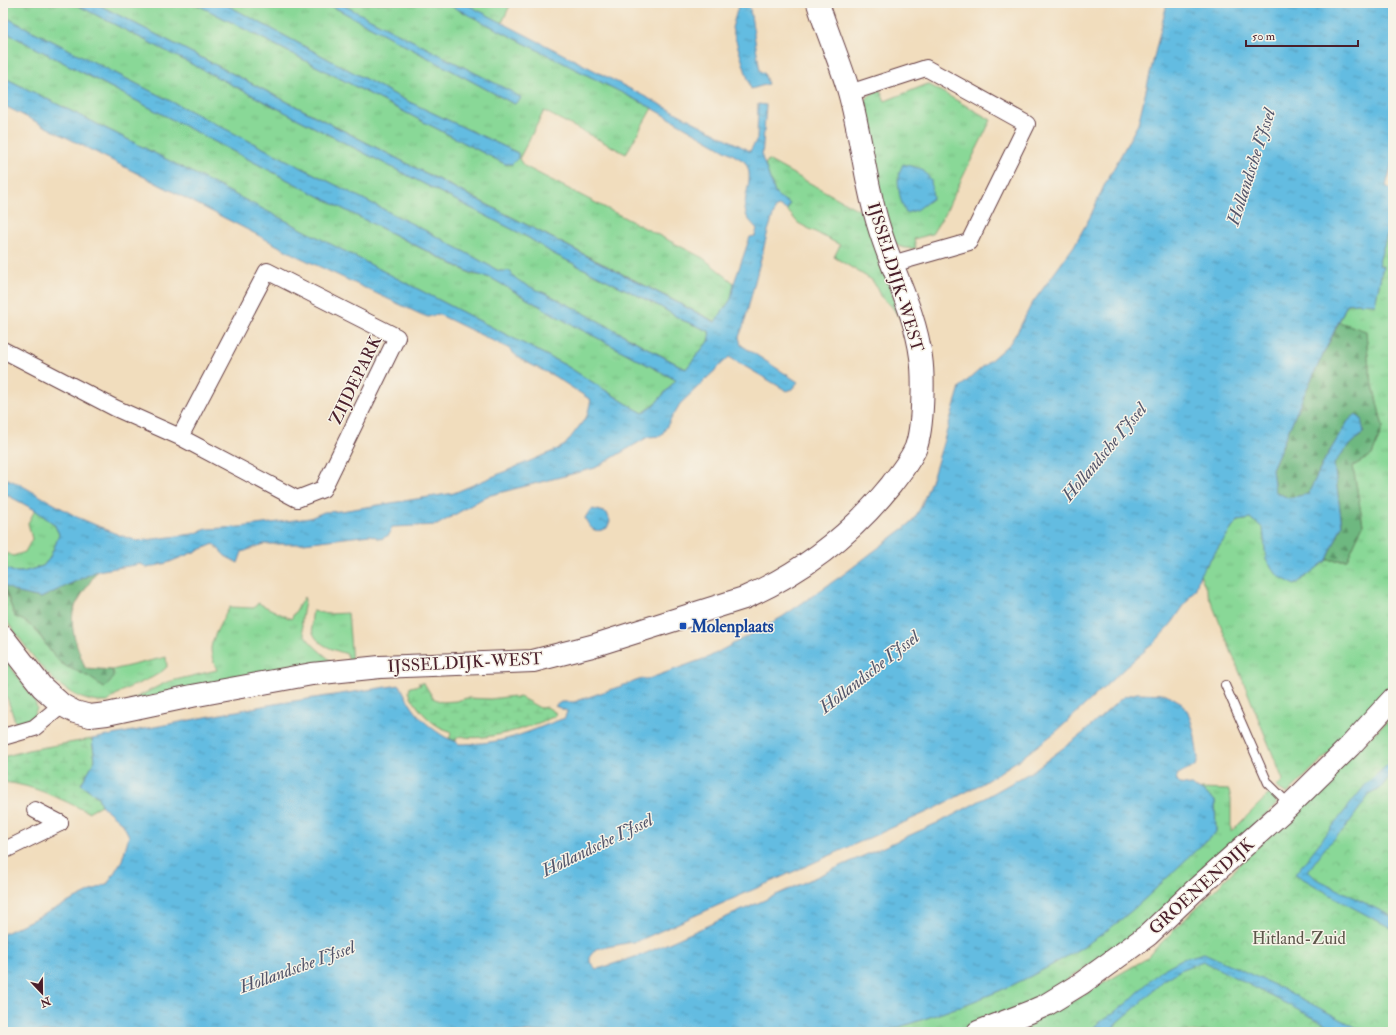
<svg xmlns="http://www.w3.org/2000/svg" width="1396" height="1035" font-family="'IM FELL Double Pica',serif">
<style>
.grass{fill:url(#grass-tufts);stroke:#6a7c61}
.forest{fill:url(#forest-firs);stroke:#5c6c56}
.wetland{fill:url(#wetland-marsh);stroke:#6a7c61}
.park{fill:url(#park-crowns);stroke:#6a7c61}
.water{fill:url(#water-ripples);stroke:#576e86}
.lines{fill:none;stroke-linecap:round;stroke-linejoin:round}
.lane-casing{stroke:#633c41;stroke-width:10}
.street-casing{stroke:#633c41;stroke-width:18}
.secondary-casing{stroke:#633c41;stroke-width:24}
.lane{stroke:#fff;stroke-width:8}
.street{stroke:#fff;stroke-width:16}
.secondary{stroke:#fff;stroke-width:22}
.transit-dot{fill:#1a4fb4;stroke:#f7f3e8;stroke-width:1.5}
.labels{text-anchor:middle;stroke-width:3;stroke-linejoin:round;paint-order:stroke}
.street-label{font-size:17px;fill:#4a1f2b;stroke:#f7f3e8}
.transit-label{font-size:17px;font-weight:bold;fill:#164399;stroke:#f7f3e8;text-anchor:start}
.park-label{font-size:17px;fill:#5d564b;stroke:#f7f3e8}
.water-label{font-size:18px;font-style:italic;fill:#53566b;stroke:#f7f3e8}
</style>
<defs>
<pattern id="grass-tufts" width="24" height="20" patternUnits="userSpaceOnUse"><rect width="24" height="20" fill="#89d897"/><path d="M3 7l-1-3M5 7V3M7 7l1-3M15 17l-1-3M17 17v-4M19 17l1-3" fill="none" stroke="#78b982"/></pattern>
<pattern id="forest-firs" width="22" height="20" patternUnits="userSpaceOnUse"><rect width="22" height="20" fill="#6eb880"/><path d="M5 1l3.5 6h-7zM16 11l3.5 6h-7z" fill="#5c9569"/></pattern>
<pattern id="wetland-marsh" width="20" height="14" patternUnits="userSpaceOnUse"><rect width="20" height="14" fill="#89d897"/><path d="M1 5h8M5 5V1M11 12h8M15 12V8" fill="none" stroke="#78b982"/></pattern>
<pattern id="park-crowns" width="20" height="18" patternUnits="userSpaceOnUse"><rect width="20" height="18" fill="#89d897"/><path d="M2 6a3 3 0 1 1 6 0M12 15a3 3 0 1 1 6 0" fill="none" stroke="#78b982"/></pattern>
<pattern id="water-ripples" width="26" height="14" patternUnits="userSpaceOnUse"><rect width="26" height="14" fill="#64bce1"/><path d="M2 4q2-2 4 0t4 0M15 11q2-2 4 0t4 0" fill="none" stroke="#5498b7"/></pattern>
</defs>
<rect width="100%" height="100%" fill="#f7f3e8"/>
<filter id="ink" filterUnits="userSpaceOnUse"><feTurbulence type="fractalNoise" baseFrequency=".025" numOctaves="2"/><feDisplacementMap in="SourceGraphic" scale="8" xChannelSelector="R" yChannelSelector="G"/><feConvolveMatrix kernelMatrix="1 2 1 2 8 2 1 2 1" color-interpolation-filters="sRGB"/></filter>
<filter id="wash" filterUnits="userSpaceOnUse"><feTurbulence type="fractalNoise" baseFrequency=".012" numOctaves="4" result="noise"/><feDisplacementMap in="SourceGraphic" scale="16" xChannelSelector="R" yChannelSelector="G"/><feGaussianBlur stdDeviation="0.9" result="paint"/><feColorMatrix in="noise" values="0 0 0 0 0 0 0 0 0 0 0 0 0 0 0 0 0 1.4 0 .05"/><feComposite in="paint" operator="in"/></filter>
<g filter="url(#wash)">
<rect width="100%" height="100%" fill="#f1ddbd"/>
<g class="grass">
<path d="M3,3H73L529,238L552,253L659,306L682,320L709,331L710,339L686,369C641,345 597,319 551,296C541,291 512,283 511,272L499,271L432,234L3,16Z"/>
<polygon points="95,3 194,3 505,164 512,164 518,153 403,99 223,3 326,3 514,104 514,93 339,3 445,3 652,108 626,154 544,111 519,159 524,166 703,258 734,283 731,299 716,322"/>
<polygon points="464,3 511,3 502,23"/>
<polygon points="3,31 349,212 470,273 491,278 572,325 592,335 676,380 654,405 643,413 632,407 565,365 131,141 3,77"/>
<path d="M928,84L991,120L944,215L932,234L914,239L916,248C906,249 899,248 892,241L861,111C866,98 867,95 880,90L885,101Z"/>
<polygon points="768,160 866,214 901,320 892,307 880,296 877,288 872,280 834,257 840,245 798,223 787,210 790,204 779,197 775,193 765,165"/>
<polygon points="1393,213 1393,690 1287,794 1276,787 1283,780 1200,574 1237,521 1251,519 1264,528 1266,560 1295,585 1327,560 1347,560 1363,525 1353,466 1372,455 1383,427 1369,369 1366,332 1339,322 1347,304 1357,303 1375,303 1383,266 1378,265"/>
<polygon points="35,510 54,524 59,534 56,543 49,559 43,566 23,572 14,572 3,567 3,562 7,553 13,556 25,552 32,539 28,523"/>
<path d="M3,585L15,617C40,625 43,647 61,663C67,668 76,670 83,674C91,677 97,683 104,688L114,673L112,670L166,657L167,667C150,684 122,685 108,702C58,705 31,650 3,617Z"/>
<path d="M304,597L305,600C304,609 301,618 302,626C303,640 323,653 332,662L129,701L167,682L217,670C214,663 211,656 211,648C212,638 224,616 230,607L254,608L258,603L291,619Z"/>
<path d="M313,611L328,614L348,613L352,662H349L347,654C323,647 306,640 313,611Z"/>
<polygon points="3,656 34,699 37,708 34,715 29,719 30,722 17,727 3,686"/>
<polygon points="1201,789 1229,790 1231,799 1231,832 1269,794 1275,798 1277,804 1145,929 1018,1012 958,1032 884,1032 947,1011 999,991 1055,963 1146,898 1178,866 1216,832 1215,801"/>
</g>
<g class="forest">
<polygon points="1339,322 1366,331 1369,369 1383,427 1372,455 1353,466 1363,525 1347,560 1327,560 1342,525 1334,464 1344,451 1364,432 1348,421 1325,459 1308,494 1288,498 1275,491 1272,469 1304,395"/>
<path d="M97,571C92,580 77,600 74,609C68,628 79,650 85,668L112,670C116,678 110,683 104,688C97,683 91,677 83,674C76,670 67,668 61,663C43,647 41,625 15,617L4,585L19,593L41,598Z"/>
</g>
<g class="wetland">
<path d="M418,683H424L433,698L442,702L456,701L467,698L490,699L514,696L515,698L520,697L540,708L547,707L556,713L555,716C535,726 482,743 461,736L457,738L456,741L449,738L451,735L450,731C448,730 446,730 444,729C430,724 414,705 409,692L410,687L421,685Z"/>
<path d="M92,739L95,760L81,784L98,797L101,805L88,812C60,799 34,785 3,782V757L28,750Z"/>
</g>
<polygon class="park" points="1393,715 1393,1032 1002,1032 1059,1009 1144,960 1320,785"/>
<g class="water">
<path d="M73,3H95L715,322L731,299L734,283L750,237L755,236L757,229C754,225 747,219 746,214C741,196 757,177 744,161L652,108L445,3H464L750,151L757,139L758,104L766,105L762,157L775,193L779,197L790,204L787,210L778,206L776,207L768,231L744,324L739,337L741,345L798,382L792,389L787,391L729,357L680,404L661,436L648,437L595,468L487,496L437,525L392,527L389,535L381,539L370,535L295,544H264L242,552L238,563L225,556L214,544L167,563L147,568L141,564L97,571L41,598L19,593L3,585V567L14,572H23L43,566L49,559L56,543L59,534L54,524L35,510L3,493V477L19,484L77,517L119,535L138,541L193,534L207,529L240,527L310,518L324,512L341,511L454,493L556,450L565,445L587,416L591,400L554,376L520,359L508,348L438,314L428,317L420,314L295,255L252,232L3,105V77L131,141L565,365L632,407L643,413L654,405L676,380L592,335L572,325L491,278L471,273L349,212L3,31V16L432,234L499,271H511C512,282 542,291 551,296C597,319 640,345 686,369L710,339L709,331L682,320L659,306L552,253L529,238Z"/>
<polygon points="194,3 223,3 403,99 518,153 518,158 512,164 505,164"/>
<polygon points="326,3 339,3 514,93 521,98 519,101 514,104"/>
<polygon points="739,3 749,3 760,71 764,73 768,84 751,89 732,28"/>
<path d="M1167,3H1393V160L1386,186L1393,190V215L1378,265L1383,266L1375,304L1357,303L1347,304L1304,395L1272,469L1275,491L1288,498L1308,494L1325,459L1348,421L1356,414L1361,419L1364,432L1344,451L1334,464L1342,525L1327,560L1295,585L1278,576L1266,560L1263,528L1251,519L1237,521L1200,574L1196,588L1172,623L1155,642L1127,666L1057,731L1020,759L983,783L934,809L638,941L596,949L590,956V962L596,969L601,968L644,954L946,819L983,799L1031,772L1082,734L1123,697L1137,693L1166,694L1182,703L1188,712L1194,731L1198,758L1196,766L1178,774L1176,781L1179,784C1196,785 1202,790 1215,801L1216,832C1178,865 1145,903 1105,932C1072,955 1036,975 999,991C961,1007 922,1020 884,1032H3V934L108,883L122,860L129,836L123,824L101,805L98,797L81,784L95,760L92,739L268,705L400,685C412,710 421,722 445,737C450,740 455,740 459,744C474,744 490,743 506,739C526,734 545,725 565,718L567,711L555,706L561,702H574L642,679H648L709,657L782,617L844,574L912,522L921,507L934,473L960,387L1010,343L1019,329L1031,305L1074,246L1090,217L1104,186L1138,124Z"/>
<path d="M903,164L922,169L931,180L933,198L917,210L906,213C901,205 896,183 899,173C900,170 902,167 903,164Z"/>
<path d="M593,509L607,513L610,521L607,528C595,534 590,529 585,518L588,513Z"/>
<polygon points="1393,760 1393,772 1380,789 1370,794 1346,827 1325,848 1308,871 1315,878 1393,917 1393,929 1346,904 1295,874 1366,784"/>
<polygon points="1204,953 1285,990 1365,1032 1341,1032 1203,961 1182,969 1163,981 1136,1007 1117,1023 1110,1032 1090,1032 1096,1025 1127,1003 1160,971 1182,959"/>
</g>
</g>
<g filter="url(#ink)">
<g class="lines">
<g class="lane-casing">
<polyline id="lane" points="1225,685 1268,783 1290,805"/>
</g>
<g class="street-casing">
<g id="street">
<polyline points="849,93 926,68 1027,124 969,242 892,264"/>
<polyline points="3,350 115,408 180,437 297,499 323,489 397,337 267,271 180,437"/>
<polyline points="3,737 34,728 62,705"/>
<polyline points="35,810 60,823"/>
<polyline points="3,851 60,823"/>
</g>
</g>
<g class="secondary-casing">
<g id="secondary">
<path d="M3,637L42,687L62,705L75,712L90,716L107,714L192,696L312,674L380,667L533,661L592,646L744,598C801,573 852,534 891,485C900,473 911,460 916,447C923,427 924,378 921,357C915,310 891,269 878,224C865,181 861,135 849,92C840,61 827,33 818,3"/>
<polyline points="978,1032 1030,1012 1046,1005 1082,983 1148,935 1194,891 1290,805 1350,746 1393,699"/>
</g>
</g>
<use href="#lane" class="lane"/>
<use href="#street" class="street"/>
<use href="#secondary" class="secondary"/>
</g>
</g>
<rect class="transit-dot" x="679" y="622" width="8" height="8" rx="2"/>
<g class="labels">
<g class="street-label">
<text transform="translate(896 277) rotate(73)" y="6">IJSSELDIJK-WEST</text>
<text transform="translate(355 380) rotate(-64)" y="6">ZIJDEPARK</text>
<text transform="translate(465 662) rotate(-3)" y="6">IJSSELDIJK-WEST</text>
<text transform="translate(1201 886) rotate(-42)" y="6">GROENENDIJK</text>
</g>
<g class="transit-label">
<text x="691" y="632">Molenplaats</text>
</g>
<g class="park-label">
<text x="1299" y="944">Hitland-Zuid</text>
</g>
<g class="water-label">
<text transform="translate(1251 167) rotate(-72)" y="6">Hollandsche IJssel</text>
<text transform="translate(1104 452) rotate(-50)" y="6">Hollandsche IJssel</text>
<text transform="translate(869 672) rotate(-38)" y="6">Hollandsche IJssel</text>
<text transform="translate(597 845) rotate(-26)" y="6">Hollandsche IJssel</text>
<text transform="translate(297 967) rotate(-20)" y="6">Hollandsche IJssel</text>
</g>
</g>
<rect width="1396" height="1035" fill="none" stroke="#f7f3e8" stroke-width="16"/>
<g transform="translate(42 993) rotate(158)" stroke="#f7f3e8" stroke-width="3" paint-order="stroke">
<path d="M0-3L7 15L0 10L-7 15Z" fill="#4a1f2b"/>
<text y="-6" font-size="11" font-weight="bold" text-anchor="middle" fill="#4a1f2b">N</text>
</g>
<path d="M1246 40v6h112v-6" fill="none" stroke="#4a1f2b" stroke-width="2"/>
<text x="1252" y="40" font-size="12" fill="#4a1f2b" stroke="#f7f3e8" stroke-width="3" paint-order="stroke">50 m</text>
</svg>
